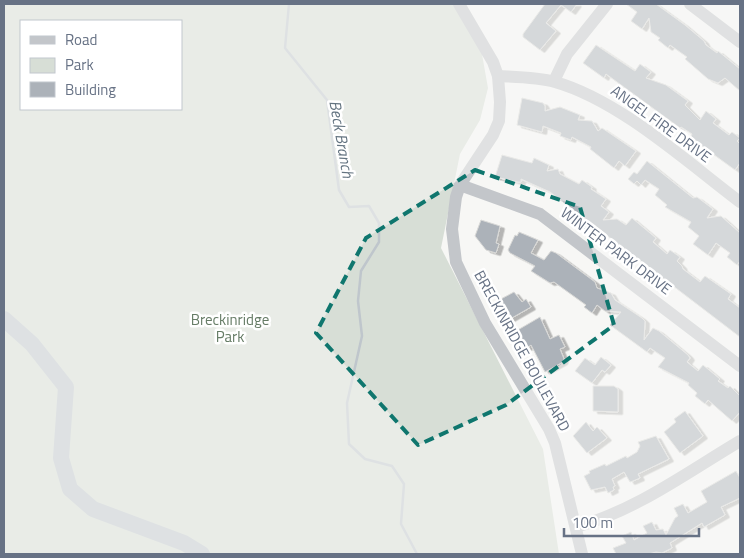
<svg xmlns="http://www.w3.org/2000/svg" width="744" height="558" font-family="'Titillium Web',sans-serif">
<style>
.park{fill:#d7ded6;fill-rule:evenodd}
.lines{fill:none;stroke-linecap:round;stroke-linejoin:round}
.stream{stroke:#bfc6cc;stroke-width:2.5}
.river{stroke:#bfc6cc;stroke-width:16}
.building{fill:#acb2b9;stroke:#d9d9d7;filter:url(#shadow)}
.minor{stroke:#c3c6ca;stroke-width:12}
.marked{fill:none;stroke:#0f766e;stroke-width:4;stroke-dasharray:10 6;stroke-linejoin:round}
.labels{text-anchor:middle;stroke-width:5;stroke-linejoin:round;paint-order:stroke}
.street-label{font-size:15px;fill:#677285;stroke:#fff}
.park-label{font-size:15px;fill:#667c66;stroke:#fff}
.water-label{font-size:16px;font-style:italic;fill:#637380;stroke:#fff}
</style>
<defs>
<filter id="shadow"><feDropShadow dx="4.5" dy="2.5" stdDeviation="0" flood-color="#0004"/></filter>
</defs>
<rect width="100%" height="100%" fill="#f7f7f5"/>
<path class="park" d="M4,4H453L480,43L488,88L480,120L460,154L441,248L543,449L559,554H4ZM21,21H181V109H21Z"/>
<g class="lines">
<polyline class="stream" points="289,4 285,48 327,100 339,190 349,207 369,206 379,223 379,242 361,271 358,301 362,336 347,403 349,444 365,459 392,466 404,484 401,524 417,554"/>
<polyline class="river" points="4,319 32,344 66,387 61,458 70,489 93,509 184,543 202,554"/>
</g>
<g class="building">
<polygon points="545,4 577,4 571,12 561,5 546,23 556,31 540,50 523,37 523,34"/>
<polygon points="626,4 656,4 685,25 704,41 706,45 717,53 718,51 740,69 740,91 725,78 718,83 708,79 685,59 687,57 670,45 668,48 658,40 660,38 651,32 649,18 642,29 631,21 637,12"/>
<polygon points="596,45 635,71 640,64 651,72 646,78 666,85 688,101 685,105 700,120 706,111 716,119 713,123 729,135 732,132 740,138 737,141 740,144 740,163 735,170 695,141 691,136 692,134 681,127 680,128 606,74 604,78 583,63"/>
<polygon points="522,98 543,103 545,106 545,111 560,107 580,115 578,120 592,121 598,131 602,128 636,151 625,166 619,161 614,168 590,149 591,147 572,137 571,140 560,136 561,133 543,126 542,132 517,125"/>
<polygon points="502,155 532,163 534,158 549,165 547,171 558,169 560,174 579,184 582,180 592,187 591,189 606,199 601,206 609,212 603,220 617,219 626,225 632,218 656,238 653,242 667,254 670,250 680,257 677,261 682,266 683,269 700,282 705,276 731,294 728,299 740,308 740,337 550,192 521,179 521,182 518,182 495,177"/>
<polygon points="647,161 693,198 697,197 713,209 707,218 721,216 740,233 740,261 737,265 727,257 730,253 716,243 708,255 693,244 699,236 688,227 691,222 665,207 667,205 655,195 659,189 645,180 641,185 637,181 634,184 628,179 634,172 637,174"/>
<polygon points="481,220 500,226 496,243 499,244 496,253 486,250 475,236"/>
<polygon points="519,232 538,240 531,253 544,260 551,251 556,253 595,282 597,288 611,293 615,300 642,318 645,321 644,340 653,328 659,331 688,355 690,358 687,362 698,371 703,365 720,379 718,381 728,388 730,386 740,396 740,412 732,421 708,400 705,404 695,396 697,393 688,385 689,383 658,367 665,358 650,348 647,352 610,325 621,312 605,311 597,305 592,313 584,307 586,305 554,282 550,283 531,271 535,266 510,253 508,250 515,235 517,236"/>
<polygon points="514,292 522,302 526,299 531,307 510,319 499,300"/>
<polygon points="540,317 550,339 559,335 565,347 560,349 564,359 563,362 545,372 531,345 527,348 516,331"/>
<polygon points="601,357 611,365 605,372 602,370 592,383 575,371 585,358 595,365"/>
<polygon points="593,386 614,386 618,389 618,412 593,411"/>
<polygon points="685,411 703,436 680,453 664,432 676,422 674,419"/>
<polygon points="586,422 593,431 597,427 607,438 587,453 573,436"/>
<polygon points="656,436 669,459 638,474 640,478 633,481 630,482 624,472 612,479 615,486 613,487 614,490 608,493 605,487 591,490 584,476 590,473 589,471 605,464 606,466 626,456 627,458 637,452 640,446 638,442"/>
<polygon points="736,471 740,478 740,498 721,507 725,515 704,527 702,523 670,543 672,548 662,553 656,552 649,554 616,554 613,548 626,543 622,536 631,532 634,540 647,533 643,526 652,522 656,530 663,529 666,535 675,518 678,516 674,508 683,504 688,513 707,502 701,491"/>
</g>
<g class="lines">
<g class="minor">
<polyline points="459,4 493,62 498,76 500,102 499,121 493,135 460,185 456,197 452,229 456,262 485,323 549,429 555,443 582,554"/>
<polyline points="690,4 740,42"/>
<path d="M498,76C517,77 538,77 555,82C619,100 687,162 740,202"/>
<polyline points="554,81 567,54 607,4"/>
<polyline points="460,185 540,214 740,366"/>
<path d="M576,527C637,510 686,473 740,441"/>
</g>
</g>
<path d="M0 0H744V558H0ZM475,170L580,207L614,325L506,405L418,445L316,333L366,238Z" fill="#f7f7f5" fill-opacity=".55" fill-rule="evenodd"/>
<path class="marked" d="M475,170L580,207L614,325L506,405L418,445L316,333L366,238Z"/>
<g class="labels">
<g class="street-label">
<text transform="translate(661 124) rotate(36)" y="5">ANGEL FIRE DRIVE</text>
<text transform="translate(616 251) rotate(37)" y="5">WINTER PARK DRIVE</text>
<text transform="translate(522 351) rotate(61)" y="5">BRECKINRIDGE BOULEVARD</text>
</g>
<g class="park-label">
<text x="230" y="325">Breckinridge<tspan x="230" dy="17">Park</tspan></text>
</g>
<g class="water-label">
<text transform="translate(342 139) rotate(80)" y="6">Beck Branch</text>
</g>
</g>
<rect width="744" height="558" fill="none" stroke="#677285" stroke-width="10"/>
<rect x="20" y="20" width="162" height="90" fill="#ffffff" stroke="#c2c7ce"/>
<rect x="30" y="36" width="25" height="8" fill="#c3c6ca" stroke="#c2c7ce"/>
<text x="65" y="45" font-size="15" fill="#677285">Road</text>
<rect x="30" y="58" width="25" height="15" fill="#d7ded6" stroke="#c2c7ce"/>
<text x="65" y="70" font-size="15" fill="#677285">Park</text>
<rect x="30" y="82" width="25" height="15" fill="#acb2b9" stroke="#c2c7ce"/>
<text x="65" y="95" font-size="15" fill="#677285">Building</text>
<path d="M564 528v8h135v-8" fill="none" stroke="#677285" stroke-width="2.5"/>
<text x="572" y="528" font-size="15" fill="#677285" stroke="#ffffff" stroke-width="4" paint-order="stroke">100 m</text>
</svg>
